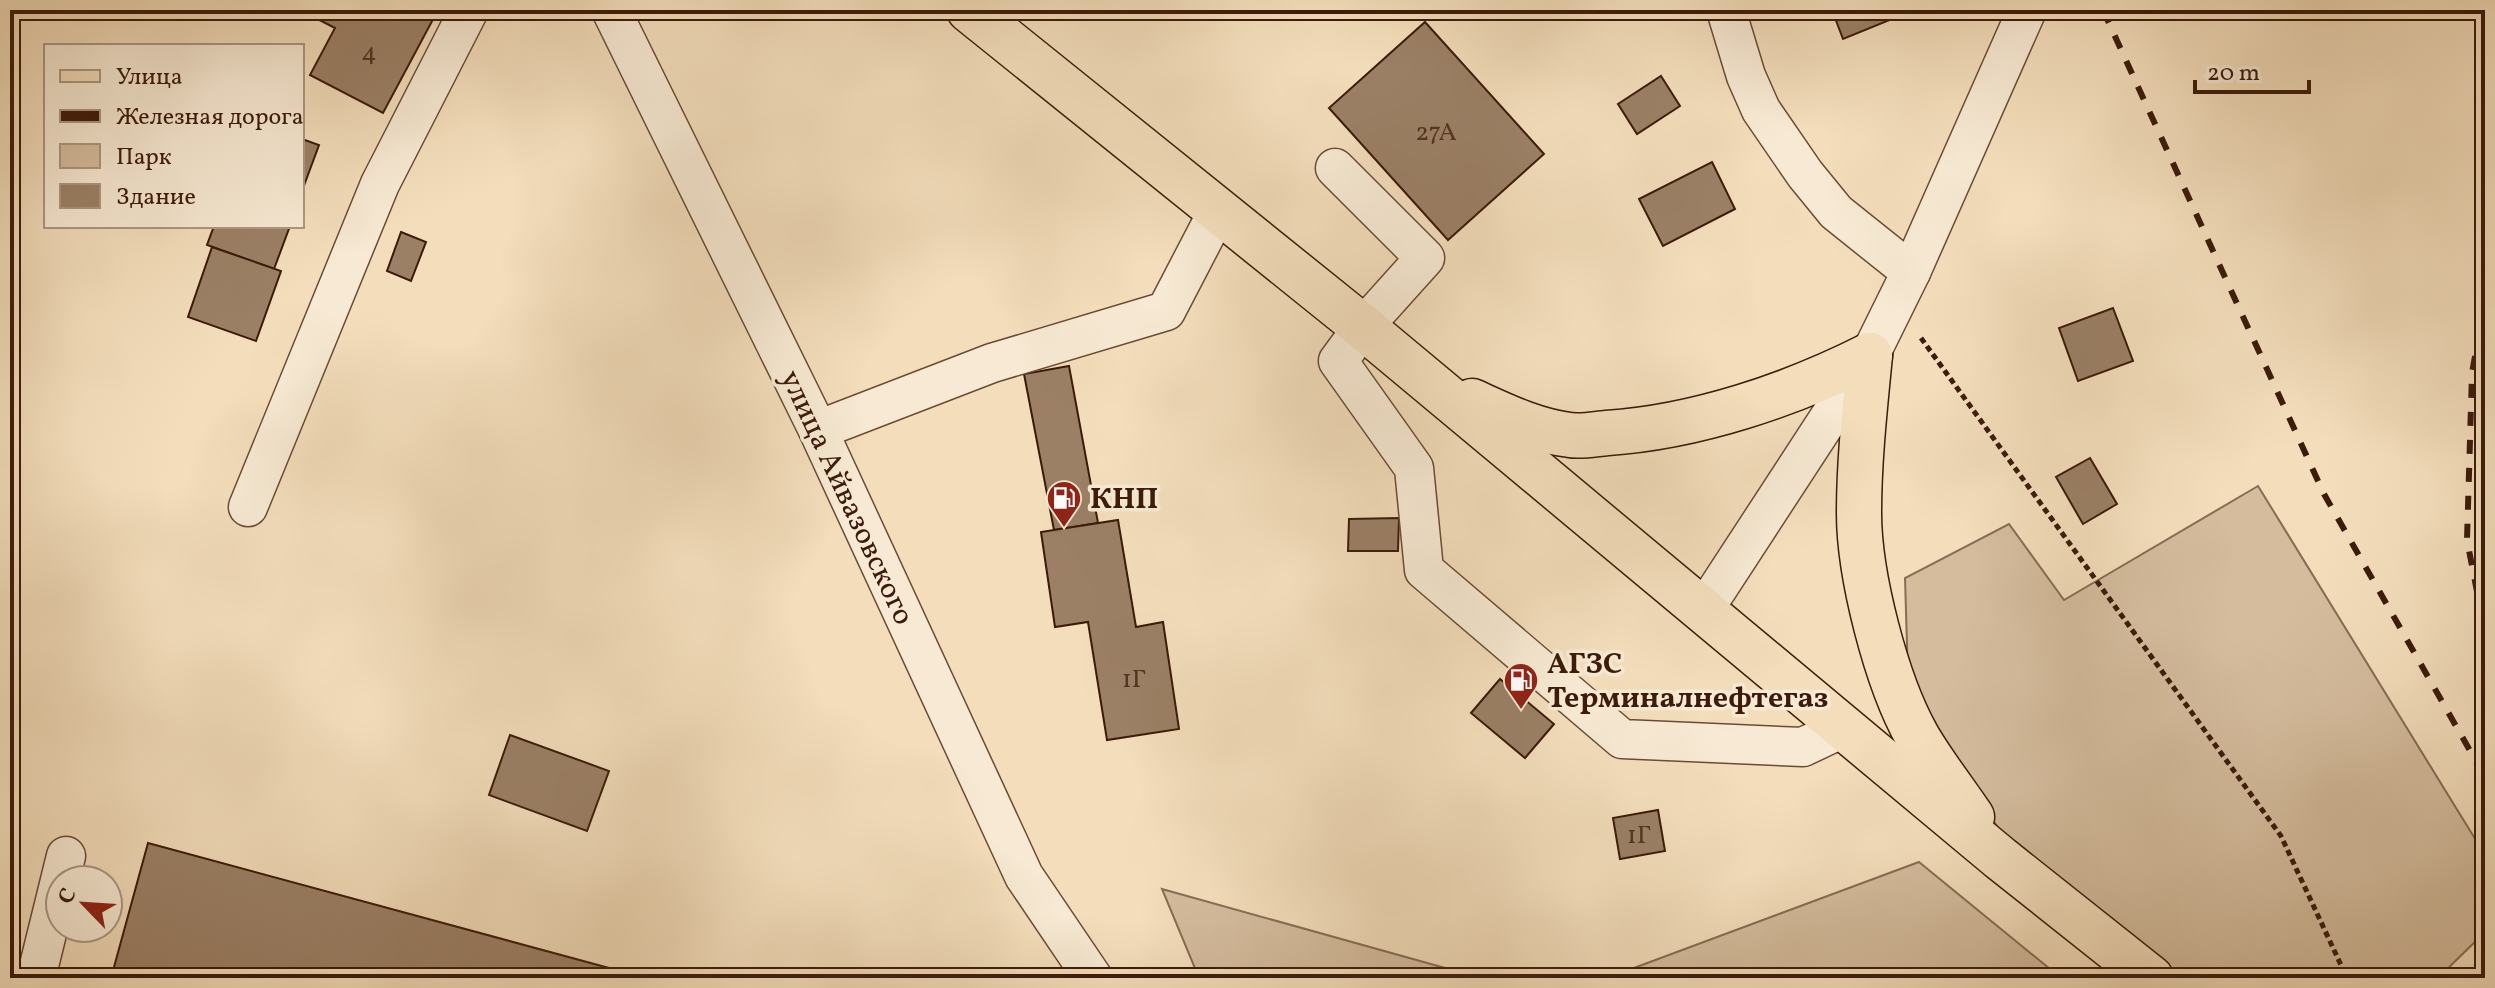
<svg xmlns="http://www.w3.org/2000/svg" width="2495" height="988" font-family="Vollkorn,serif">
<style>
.green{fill:#d4bc9d;stroke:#886c54;stroke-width:2}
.building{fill:#9b8066;stroke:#3c1b0a;stroke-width:2}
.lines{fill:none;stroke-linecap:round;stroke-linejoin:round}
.minor-casing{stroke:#6a4c36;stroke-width:41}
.major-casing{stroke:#3c1b0a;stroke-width:47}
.path{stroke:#3c1b0a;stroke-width:5;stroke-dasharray:6 4;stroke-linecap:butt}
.minor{stroke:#f7e9d3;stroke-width:38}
.major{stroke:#f3ddbb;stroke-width:44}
.rail{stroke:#3c1b0a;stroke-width:6;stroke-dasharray:14 14;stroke-linecap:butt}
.labels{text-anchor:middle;stroke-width:7;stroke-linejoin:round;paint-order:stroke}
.number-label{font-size:26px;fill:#543421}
.street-label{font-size:30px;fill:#3c1b0a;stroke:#f7e9d3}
.poi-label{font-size:30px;font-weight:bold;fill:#3c1b0a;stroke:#f7e9d3;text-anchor:start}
</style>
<rect width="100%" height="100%" fill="#f3ddbb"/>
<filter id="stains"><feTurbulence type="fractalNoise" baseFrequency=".0025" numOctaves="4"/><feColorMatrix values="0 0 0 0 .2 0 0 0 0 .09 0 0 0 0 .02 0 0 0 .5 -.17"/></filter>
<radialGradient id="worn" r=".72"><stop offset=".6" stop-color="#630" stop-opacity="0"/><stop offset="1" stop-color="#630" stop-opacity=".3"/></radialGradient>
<g class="green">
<polygon points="2258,486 2485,855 2485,932 2438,978 2183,978 2004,838 1908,678 1905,578 2009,524 2064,600"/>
<polygon points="1919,862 2061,978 1607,978"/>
<polygon points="1162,889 1481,978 1199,978"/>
</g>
<g class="building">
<polygon points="300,10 438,10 383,113 310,75 335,28"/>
<polygon points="1832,10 1894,10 1897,17 1843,39"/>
<polygon points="1425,22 1544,154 1448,240 1329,108"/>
<polygon points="1661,76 1680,106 1637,134 1618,104"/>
<polygon points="302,139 319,145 302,191"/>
<polygon points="1712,162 1735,209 1663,246 1639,199"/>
<polygon points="214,226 290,226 274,269 207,245"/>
<polygon points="401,232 426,242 411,281 387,271"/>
<polygon points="212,247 281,271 256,341 188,317"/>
<polygon points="2113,308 2133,361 2078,381 2059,328"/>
<polygon points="1069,366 1098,523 1054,530 1024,374"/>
<polygon points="2090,458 2117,504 2083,524 2056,477"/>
<polygon points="1399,518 1398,551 1348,551 1349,519"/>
<polygon points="1118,520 1136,627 1163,622 1179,729 1107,740 1088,622 1055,627 1041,532"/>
<polygon points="1500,679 1554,724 1525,758 1471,713"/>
<polygon points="510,735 609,771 587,831 489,795"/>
<polygon points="1658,810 1665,851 1620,859 1613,818"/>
<polygon points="148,843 646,978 111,978"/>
</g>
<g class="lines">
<g class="minor-casing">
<g id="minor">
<polyline points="611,10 818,430 1024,876 1093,978"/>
<polyline points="1726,10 1746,76 1761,110 1805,174 1836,212 1911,272"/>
<polyline points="1335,168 1425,258 1363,327 1338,361 1414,468 1424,570 1622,739 1803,747 1843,728"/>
<polyline points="818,430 992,363 1166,311 1218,211"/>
<polyline points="248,507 380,184 469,10"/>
<polyline points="1703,611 1870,355 1911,272 2027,10"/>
<polyline points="36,978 66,856"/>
</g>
</g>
<g class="major-casing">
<g id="major">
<polyline points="969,10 1363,327 2000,858 2151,978"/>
<path d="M1870,355C1865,407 1859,460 1859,513C1859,575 1886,681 1917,736C1933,764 1954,790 1972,817"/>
<path d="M1472,401C1503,415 1535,431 1570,435C1582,437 1595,434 1607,433C1696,427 1791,395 1870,355"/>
</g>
</g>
<polyline class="path" points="1921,338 2281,836 2347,978"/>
<use href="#minor" class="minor"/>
<use href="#major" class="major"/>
<g class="rail">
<polyline points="2103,10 2324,494 2485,777"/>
<polyline points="2485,301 2472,373 2467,540 2485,633"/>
</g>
</g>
<defs>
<g id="fuel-pin" transform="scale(1.8)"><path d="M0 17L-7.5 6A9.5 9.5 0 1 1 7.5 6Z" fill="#8f2418" stroke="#f7e9d3"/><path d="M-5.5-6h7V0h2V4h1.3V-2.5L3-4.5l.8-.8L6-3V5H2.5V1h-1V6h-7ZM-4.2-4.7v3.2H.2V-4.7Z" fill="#fff"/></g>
</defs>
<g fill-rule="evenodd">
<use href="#fuel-pin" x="1064" y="498"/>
<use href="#fuel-pin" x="1521" y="680"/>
</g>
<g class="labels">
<g class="number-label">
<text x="369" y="60">4</text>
<text x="1436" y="140">27А</text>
<text x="1134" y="687">1Г</text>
<text x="1639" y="843">1Г</text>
</g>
<g class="street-label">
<text transform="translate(848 497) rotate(65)" y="10">улица Айвазовского</text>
</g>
<g class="poi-label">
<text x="1090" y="508">КНП</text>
<text x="1547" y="673">АГЗС<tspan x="1547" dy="34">Терминалнефтегаз</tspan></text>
</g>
</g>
<rect width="2495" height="988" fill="none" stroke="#f3ddbb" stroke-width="40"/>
<rect x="12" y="12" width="2471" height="964" fill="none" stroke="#3c1b0a" stroke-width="4"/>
<rect x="20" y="20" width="2455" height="948" fill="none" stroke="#3c1b0a" stroke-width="2"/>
<rect x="44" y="44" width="260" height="184" fill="#f7e9d3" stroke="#ac9783" stroke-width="2"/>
<rect x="60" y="70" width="40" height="12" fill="#f3ddbb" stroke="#ac9783" stroke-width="2"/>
<text x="116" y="84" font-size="24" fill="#3c1b0a">Улица</text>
<rect x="60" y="110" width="40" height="12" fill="#3c1b0a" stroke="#ac9783" stroke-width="2"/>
<text x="116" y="124" font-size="24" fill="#3c1b0a">Железная дорога</text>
<rect x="60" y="144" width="40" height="24" fill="#d4bc9d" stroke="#ac9783" stroke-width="2"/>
<text x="116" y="164" font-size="24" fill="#3c1b0a">Парк</text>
<rect x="60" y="184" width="40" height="24" fill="#9b8066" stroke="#ac9783" stroke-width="2"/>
<text x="116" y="204" font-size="24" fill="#3c1b0a">Здание</text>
<g transform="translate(84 904) rotate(295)"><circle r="38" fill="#f7e9d3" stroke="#ac9783" stroke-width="2"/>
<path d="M0-6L14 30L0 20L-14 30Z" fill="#8f2418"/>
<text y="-12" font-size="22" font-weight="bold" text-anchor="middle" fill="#3c1b0a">С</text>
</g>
<path d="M2195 80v12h114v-12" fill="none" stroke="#3c1b0a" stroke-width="4"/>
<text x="2207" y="80" font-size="24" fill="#3c1b0a" stroke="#f7e9d3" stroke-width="6" paint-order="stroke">20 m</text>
<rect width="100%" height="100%" filter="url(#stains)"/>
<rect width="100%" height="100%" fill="url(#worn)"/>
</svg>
